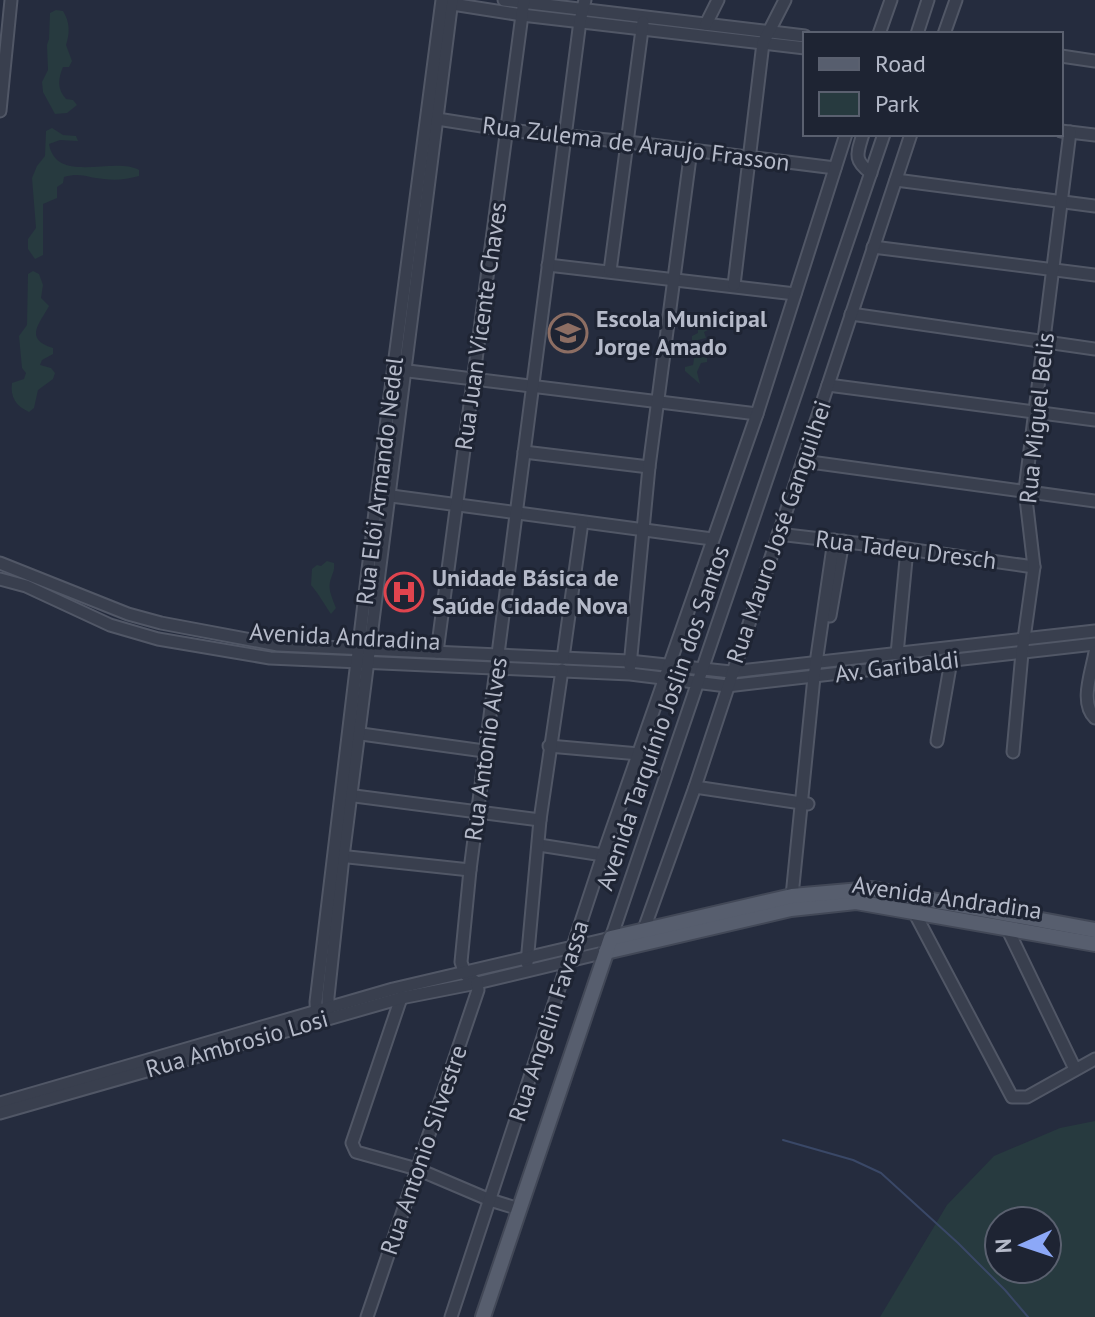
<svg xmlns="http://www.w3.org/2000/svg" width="1095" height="1317" font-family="'PT Sans',sans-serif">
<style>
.green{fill:#273a3f;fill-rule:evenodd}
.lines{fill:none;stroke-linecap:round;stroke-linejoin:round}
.stream{stroke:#3a4867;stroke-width:2}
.minor-casing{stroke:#515766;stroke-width:15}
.major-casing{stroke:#424857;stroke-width:18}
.minor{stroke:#393f4e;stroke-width:11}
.major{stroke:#575e6e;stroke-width:14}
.labels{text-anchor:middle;stroke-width:6;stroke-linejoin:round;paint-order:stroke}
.street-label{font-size:24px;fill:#b5bac9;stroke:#1e2433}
.poi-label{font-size:24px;font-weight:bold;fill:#b5bac9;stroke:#1e2433;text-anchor:start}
</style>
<rect width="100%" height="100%" fill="#252c3e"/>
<g class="green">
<path d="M56,10L63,11C70,22 70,33 66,45L72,61L69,67H63C58,79 57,89 66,99L73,100L77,105L67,113L55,114L43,92L42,82L48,70L47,45L49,39L50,13Z"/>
<path d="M52,128L63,135L76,136L78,141L60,140L49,144C56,185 114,156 139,170V176C127,179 116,181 104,179C87,178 82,172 64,177L63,183L57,187V198L43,204V255L35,259L28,249V239L36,228L32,178L37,166L45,156L46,131Z"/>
<path d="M33,271L39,274L43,285L41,298L49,306C40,323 23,339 53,348V354L42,360L40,365L51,368L55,373L53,379L38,390L34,408L29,412C16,406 10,397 12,383L24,379L26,373L22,368L19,336L27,325L28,274Z"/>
<polygon points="715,312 718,316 711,322 710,329 704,332 706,338 698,340 702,355 707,356 707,362 701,363 697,372 700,384 685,371 685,367 693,365 696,348 692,347 692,336 698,333 697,320 699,318 702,323 706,317"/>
<path d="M327,561L334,563C335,571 332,574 330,582C328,590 333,600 336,608L331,614C324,604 319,594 311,585L312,569L317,565L321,566Z"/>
<path d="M1095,1121V1317H880L947,1205L994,1156L1060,1128ZM999,1221H1047V1269H999Z"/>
</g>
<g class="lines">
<polyline class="stream" points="783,1140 853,1160 881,1173 958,1243 1005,1290 1028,1317"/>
<g class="minor-casing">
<g id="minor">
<polyline points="504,0 805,36"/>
<polyline points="446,3 522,15 805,48"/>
<polyline points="706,24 718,0"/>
<polyline points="879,34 891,0"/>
<polyline points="917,34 928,0"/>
<polyline points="944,34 956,0"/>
<polyline points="1061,56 1095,61"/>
<polyline points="0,111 11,0"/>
<polyline points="431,118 507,130 628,142 835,168"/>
<polyline points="1061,131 1095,135"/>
<path d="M863,134C857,154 853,160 871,173"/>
<polyline points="896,180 1095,206"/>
<polyline points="873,247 1095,275"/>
<polyline points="548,265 795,294"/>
<polyline points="610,271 643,22"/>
<polyline points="734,285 763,43 785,0"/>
<polyline points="851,314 1095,349"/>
<polyline points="400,370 757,414"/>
<polyline points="828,385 1095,420"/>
<polyline points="524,452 649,467"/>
<polyline points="803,461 1095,501"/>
<polyline points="384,495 712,539"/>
<polyline points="778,534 907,549 1034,567"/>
<polyline points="0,563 128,614 161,623 278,645 629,661 731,672 1095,631"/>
<polyline points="0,579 26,586 110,625 158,639 270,658 630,674 727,686 1095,644"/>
<polyline points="830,616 843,541"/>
<polyline points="437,652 524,0"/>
<path d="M1095,652C1092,671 1079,703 1095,718"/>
<polyline points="897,654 907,549"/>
<polyline points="563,658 582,522"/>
<polyline points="630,666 649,467 691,150"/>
<polyline points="354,733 484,751"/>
<polyline points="937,741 951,661"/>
<polyline points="549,746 639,754"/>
<polyline points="1013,752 1022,653 1034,567 1025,490 1070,132"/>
<polyline points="695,787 808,804"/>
<polyline points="347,795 540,820"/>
<polyline points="539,845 603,855"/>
<polyline points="339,856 470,870"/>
<polyline points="792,896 814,677 834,540"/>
<polyline points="913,910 1012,1097 1027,1097 1095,1059"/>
<polyline points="1007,928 1075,1069"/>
<polyline points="644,929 695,787 911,134"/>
<polyline points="527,963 540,820 562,670"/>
<polyline points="477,983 465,974 461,962 470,870 580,21 585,0"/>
<polyline points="401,998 352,1143 356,1152 417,1169 490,1200 519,1209"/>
<polyline points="328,1018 328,997 343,857 452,0"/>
<polyline points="317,1021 316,1002 377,495 442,0"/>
<polyline points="0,1103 393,989 611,938 884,134"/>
<polyline points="0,1113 401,998 477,983 606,952"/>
<polyline points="367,1317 478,990 477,983"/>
<polyline points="451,1317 603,855 757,414 846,134"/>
</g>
</g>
<g class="major-casing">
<g id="major">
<polyline points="606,952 791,909 856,902 1095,944"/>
<polyline points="483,1317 611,938 792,896 872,889 1095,930"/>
</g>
</g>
<use href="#minor" class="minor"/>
<use href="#major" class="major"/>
</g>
<defs>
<g id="school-ring" transform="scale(2)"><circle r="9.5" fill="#1e2433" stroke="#8d6e63" stroke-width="1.5"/><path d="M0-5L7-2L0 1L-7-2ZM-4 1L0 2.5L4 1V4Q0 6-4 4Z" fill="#8d6e63"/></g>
<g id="hospital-ring" transform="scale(2)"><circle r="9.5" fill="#1e2433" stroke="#e0444e" stroke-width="1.5"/><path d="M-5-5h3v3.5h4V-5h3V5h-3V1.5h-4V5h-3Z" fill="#e0444e"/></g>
</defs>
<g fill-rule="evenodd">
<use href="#school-ring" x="568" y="333"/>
<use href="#hospital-ring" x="404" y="592"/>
</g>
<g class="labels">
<g class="street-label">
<text transform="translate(636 144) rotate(7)" y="8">Rua Zulema de Araujo Frasson</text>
<text transform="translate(481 326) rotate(-82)" y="8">Rua Juan Vicente Chaves</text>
<text transform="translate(1037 418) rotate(-84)" y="8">Rua Miguel Belis</text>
<text transform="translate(380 481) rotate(-83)" y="8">Rua Elói Armando Nedel</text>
<text transform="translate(779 532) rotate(-71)" y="8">Rua Mauro José Ganguilhei</text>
<text transform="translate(906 550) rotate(7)" y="8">Rua Tadeu Dresch</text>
<text transform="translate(345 637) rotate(3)" y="8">Avenida Andradina</text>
<text transform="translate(897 667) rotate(-7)" y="8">Av. Garibaldi</text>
<text transform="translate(663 718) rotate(-71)" y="8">Avenida Tarquínio Joslin dos Santos</text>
<text transform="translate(486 749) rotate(-82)" y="8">Rua Antonio Alves</text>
<text transform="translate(947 898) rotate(8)" y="8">Avenida Andradina</text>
<text transform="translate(549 1021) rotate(-72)" y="8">Rua Angelin Favassa</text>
<text transform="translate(237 1044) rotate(-16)" y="8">Rua Ambrosio Losi</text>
<text transform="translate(424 1150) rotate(-71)" y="8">Rua Antonio Silvestre</text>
</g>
<g class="poi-label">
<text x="596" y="327">Escola Municipal<tspan x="596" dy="28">Jorge Amado</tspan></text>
<text x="432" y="586">Unidade Básica de<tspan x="432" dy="28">Saúde Cidade Nova</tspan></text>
</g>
</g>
<rect x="803" y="32" width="260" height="104" fill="#1e2433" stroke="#5a606f" stroke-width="2"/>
<rect x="819" y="58" width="40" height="12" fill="#575e6e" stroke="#5a606f" stroke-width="2"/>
<text x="875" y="72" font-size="24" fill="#b5bac9">Road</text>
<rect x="819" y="92" width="40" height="24" fill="#273a3f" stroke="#5a606f" stroke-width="2"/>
<text x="875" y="112" font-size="24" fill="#b5bac9">Park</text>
<g transform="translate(1023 1245) rotate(267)"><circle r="38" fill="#1e2433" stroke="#5a606f" stroke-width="2"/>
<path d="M0-6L14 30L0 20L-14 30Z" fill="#8ca8f7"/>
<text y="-12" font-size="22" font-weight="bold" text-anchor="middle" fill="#b5bac9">N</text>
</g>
</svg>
